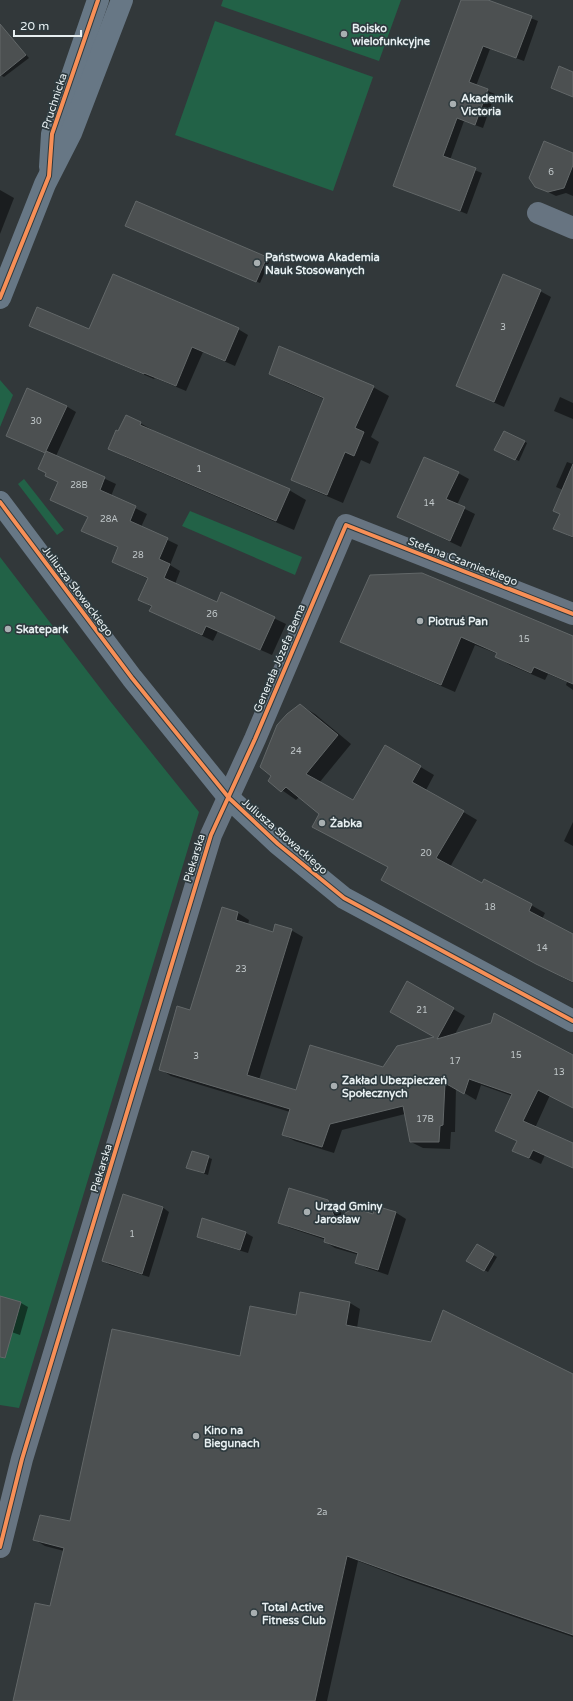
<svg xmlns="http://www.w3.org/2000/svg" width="573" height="1701" font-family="'Varela Round',sans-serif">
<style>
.green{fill:#226247}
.shadow{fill:#0007}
.building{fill:#4c5051;stroke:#626768}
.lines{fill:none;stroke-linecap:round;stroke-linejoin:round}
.minor{stroke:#677481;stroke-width:22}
.secondary{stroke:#677785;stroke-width:22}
.cycleway-casing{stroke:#2e3a3e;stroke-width:6}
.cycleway{stroke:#f78f57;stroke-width:4}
.poi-dot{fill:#a8afb1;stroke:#2e3a3e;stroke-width:1.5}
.labels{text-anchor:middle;stroke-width:3.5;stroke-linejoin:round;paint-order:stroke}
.number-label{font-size:9px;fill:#c0c7c9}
.poi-label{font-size:11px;font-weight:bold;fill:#e7eff1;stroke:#2e3a3e;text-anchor:start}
.street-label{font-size:11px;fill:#e7eff1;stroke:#2e3a3e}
</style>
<rect width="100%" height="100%" fill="#32383a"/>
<g class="green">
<polygon points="223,0 401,0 379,61 221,6"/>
<polygon points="215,21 373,77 333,191 175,135"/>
<polygon points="0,380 13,395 0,427"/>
<polygon points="24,479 64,530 57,535 18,484"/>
<polygon points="190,511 302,557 295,575 182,526"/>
<polygon points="0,557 110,701 199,812 19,1408 0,1405"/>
</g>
<g class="shadow">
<polygon points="462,0 485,0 538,21 524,61 490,49 476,86 495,94 483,128 464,121 450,160 482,173 467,214 394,185"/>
<polygon points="6,32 29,58 4,77 0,75 0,37"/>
<polygon points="573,154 573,196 566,193 556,196 536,186"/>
<polygon points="0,190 14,198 0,234"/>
<polygon points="136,203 270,260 260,283 130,228"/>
<polygon points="540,291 551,297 504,407 457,386"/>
<polygon points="30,326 90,331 238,329 248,335 235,366 203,352 186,391 155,378 154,379"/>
<polygon points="270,373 373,387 389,396 371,437 379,442 370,464 361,460 343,503 308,488 292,479 324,399 285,382"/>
<polygon points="560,397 573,403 573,419 554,411"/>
<polygon points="66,406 76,412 56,456 116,484 111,496 147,514 141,527 178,545 170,565 180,571 175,584 217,603 221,593 286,624 272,655 218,631 213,641 150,611 152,607 140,600 148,579 113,562 119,548 83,531 89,517 51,499 58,482 46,475 46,454 7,436"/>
<polygon points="140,423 158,433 289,490 306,500 294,530 127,458 109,448"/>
<polygon points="524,441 527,443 519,461 499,452"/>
<polygon points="567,462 573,464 573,538 555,529 561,514 563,490 556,487"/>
<polygon points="458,473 469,479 457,505 475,514 461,547 398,517"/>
<polygon points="371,576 573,637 573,690 566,685 567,682 548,674 545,680 510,665 497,657 498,654 475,645 455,692 356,649 342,641"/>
<polygon points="301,706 315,714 351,744 319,783 354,802 385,746 434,775 426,790 477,820 450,867 482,885 531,905 545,913 542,919 573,935 573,983 396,888 389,867 299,797 296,800 269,781"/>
<polygon points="573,822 573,846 564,841"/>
<polygon points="222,909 238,913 249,920 248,925 274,933 291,930 303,937 259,1080 297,1091 383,1068 437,1037 407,982 465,1016 455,1034 573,1055 573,1108 550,1095 535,1128 573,1144 573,1168 545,1155 541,1164 513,1151 517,1141 496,1131 512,1096 481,1085 476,1100 456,1088 455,1132 451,1132 450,1149 423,1148 411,1142 405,1114 342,1130 334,1153 295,1141 283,1135 290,1112 171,1076 160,1069 191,1011"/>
<polygon points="192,1152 212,1159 208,1175 188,1168"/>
<polygon points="328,1201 339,1207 342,1216 395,1212 406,1219 388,1275 367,1268 356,1262 359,1255 335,1248 325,1242 326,1240 290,1228 279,1222"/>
<polygon points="162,1207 169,1212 149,1277 110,1265 103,1261"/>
<polygon points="246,1233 253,1237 248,1253 205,1240 198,1236"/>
<polygon points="477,1245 497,1257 488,1272 468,1261"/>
<polygon points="1,1298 21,1303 28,1307 20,1335 0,1328"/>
<polygon points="350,1303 360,1309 357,1328 573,1375 573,1637 413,1582 358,1561 327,1701 14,1701 51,1607 64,1551 45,1546 35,1540 71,1522 240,1357 297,1316"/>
</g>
<g class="building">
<polygon points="461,0 488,0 532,16 516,58 483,46 469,82 488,89 475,125 457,118 443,156 476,168 460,211 393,186"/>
<polygon points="0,24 26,55 0,76"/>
<polygon points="559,66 573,72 573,97 551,88"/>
<polygon points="544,141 573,153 573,165 564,188 548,192 535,187 529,178"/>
<polygon points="136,201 267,257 256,282 125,226"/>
<polygon points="113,274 239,328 225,361 192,347 176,386 144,373 144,374 29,326 37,307 89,329"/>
<polygon points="503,274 541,290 494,402 456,386"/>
<polygon points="279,346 374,386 355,428 364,432 354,456 345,452 327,495 291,480 324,398 269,374"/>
<polygon points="27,388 67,406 45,453 6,436"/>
<polygon points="126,415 141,422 140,425 290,489 276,521 108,449 116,430 118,431"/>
<polygon points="504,431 525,441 515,460 494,450"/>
<polygon points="46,451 105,477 100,490 136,506 130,521 168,538 159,559 170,564 164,578 217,602 221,592 275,617 260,650 206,626 202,635 149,611 152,606 138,600 148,578 112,562 118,547 81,531 88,517 50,500 58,482 45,476 46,473 38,469"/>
<polygon points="424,457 459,472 446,499 465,507 450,541 397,517"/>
<polygon points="573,464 573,537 553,529 560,514 553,511"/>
<polygon points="422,573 573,636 573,684 534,667 531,673 495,657 497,653 461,637 441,685 340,642 370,575"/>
<polygon points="300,704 338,735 306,774 353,800 385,745 421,766 412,782 464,811 436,858 482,883 484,879 532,904 529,911 573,934 573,982 536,964 381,880 388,867 312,827 319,814 286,787 281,792 268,781 271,776 260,767 277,725 287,714"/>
<polygon points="222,907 238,912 236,920 273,932 275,924 292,929 247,1075 296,1090 310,1045 383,1067 397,1046 434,1037 390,1012 407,981 454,1008 437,1039 491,1023 494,1013 573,1055 573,1108 538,1090 523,1121 573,1143 573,1168 533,1150 529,1158 512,1151 517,1141 495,1131 512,1094 469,1079 464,1094 445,1083 443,1125 440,1126 439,1142 410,1142 403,1106 330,1124 322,1147 282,1135 290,1109 159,1070 177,1006 190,1010"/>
<polygon points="192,1151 209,1156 204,1173 186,1168"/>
<polygon points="289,1188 328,1200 335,1219 354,1208 373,1214 376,1206 396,1212 378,1270 355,1263 358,1253 324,1242 325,1238 278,1223"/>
<polygon points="123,1194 163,1207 142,1274 102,1261"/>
<polygon points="202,1218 246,1232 240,1250 197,1237"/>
<polygon points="477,1244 494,1254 484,1271 466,1261"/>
<polygon points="300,1292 350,1302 346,1325 431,1342 443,1310 573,1374 573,1635 402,1576 347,1556 315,1701 13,1701 35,1603 50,1606 64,1548 33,1540 40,1515 70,1521 112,1329 240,1356 250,1306 296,1315"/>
<polygon points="0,1296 21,1302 5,1358 0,1357"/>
</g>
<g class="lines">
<g class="minor">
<polyline points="538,213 573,228"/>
<polyline points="0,1547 22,1459 211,835 255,739 346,525 573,614"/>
</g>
<g class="secondary">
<polyline points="50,167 52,134 98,0"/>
<polyline points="0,298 45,184 71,133 122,0"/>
<polyline points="0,502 132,678 229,798 278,844 344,898 573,1021"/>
</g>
<g class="cycleway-casing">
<g id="cycleway">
<polyline points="0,298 49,176 52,134 98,0"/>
<polyline points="0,502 132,678 229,798 278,844 344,898 573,1021"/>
<polyline points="0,1547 22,1459 211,835 255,739 346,525 573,614"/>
</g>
</g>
<use href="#cycleway" class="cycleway"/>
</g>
<g class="poi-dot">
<circle cx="344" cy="34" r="4"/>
<circle cx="453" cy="104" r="4"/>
<circle cx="257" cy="263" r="4"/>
<circle cx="420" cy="621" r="4"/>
<circle cx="8" cy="629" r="4"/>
<circle cx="322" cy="823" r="4"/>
<circle cx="334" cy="1086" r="4"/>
<circle cx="307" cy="1212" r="4"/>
<circle cx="196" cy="1436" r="4"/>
<circle cx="254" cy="1613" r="4"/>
</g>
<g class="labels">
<g class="number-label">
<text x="551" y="175">6</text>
<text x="503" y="330">3</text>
<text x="36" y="424">30</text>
<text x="199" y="472">1</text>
<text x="79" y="488">28B</text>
<text x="429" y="506">14</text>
<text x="109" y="522">28A</text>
<text x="138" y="558">28</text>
<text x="212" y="617">26</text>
<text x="524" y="642">15</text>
<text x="296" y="754">24</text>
<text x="426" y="856">20</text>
<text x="490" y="910">18</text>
<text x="542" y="951">14</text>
<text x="241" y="972">23</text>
<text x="422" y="1013">21</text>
<text x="516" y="1058">15</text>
<text x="196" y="1059">3</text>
<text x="455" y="1064">17</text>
<text x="559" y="1075">13</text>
<text x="425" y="1122">17B</text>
<text x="132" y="1237">1</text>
<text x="322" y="1515">2a</text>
</g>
<g class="poi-label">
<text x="352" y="32">Boisko<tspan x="352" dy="13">wielofunkcyjne</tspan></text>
<text x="461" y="102">Akademik<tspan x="461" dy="13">Victoria</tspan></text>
<text x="265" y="261">Państwowa Akademia<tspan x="265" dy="13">Nauk Stosowanych</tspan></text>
<text x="428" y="625">Piotruś Pan</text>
<text x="16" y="633">Skatepark</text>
<text x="330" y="827">Żabka</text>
<text x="342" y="1084">Zakład Ubezpieczeń<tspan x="342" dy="13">Społecznych</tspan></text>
<text x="315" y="1210">Urząd Gminy<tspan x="315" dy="13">Jarosław</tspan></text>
<text x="204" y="1434">Kino na<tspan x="204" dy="13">Biegunach</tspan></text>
<text x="262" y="1611">Total Active<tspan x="262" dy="13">Fitness Club</tspan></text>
</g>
<g class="street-label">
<text transform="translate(54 101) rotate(-72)" y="4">Pruchnicka</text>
<text transform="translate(463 561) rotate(21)" y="4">Stefana Czarnieckiego</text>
<text transform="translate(78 591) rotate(53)" y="4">Juliusza Słowackiego</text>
<text transform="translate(279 658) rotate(-67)" y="4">Generała Józefa Bema</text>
<text transform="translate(285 836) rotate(41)" y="4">Juliusza Słowackiego</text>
<text transform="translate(194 858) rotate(-73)" y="4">Piekarska</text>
<text transform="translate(101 1168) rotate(-73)" y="4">Piekarska</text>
</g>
</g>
<path d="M14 30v6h67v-6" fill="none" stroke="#e7eff1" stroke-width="2"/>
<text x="20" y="30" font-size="12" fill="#e7eff1" stroke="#2e3a3e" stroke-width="3" paint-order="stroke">20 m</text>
</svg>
